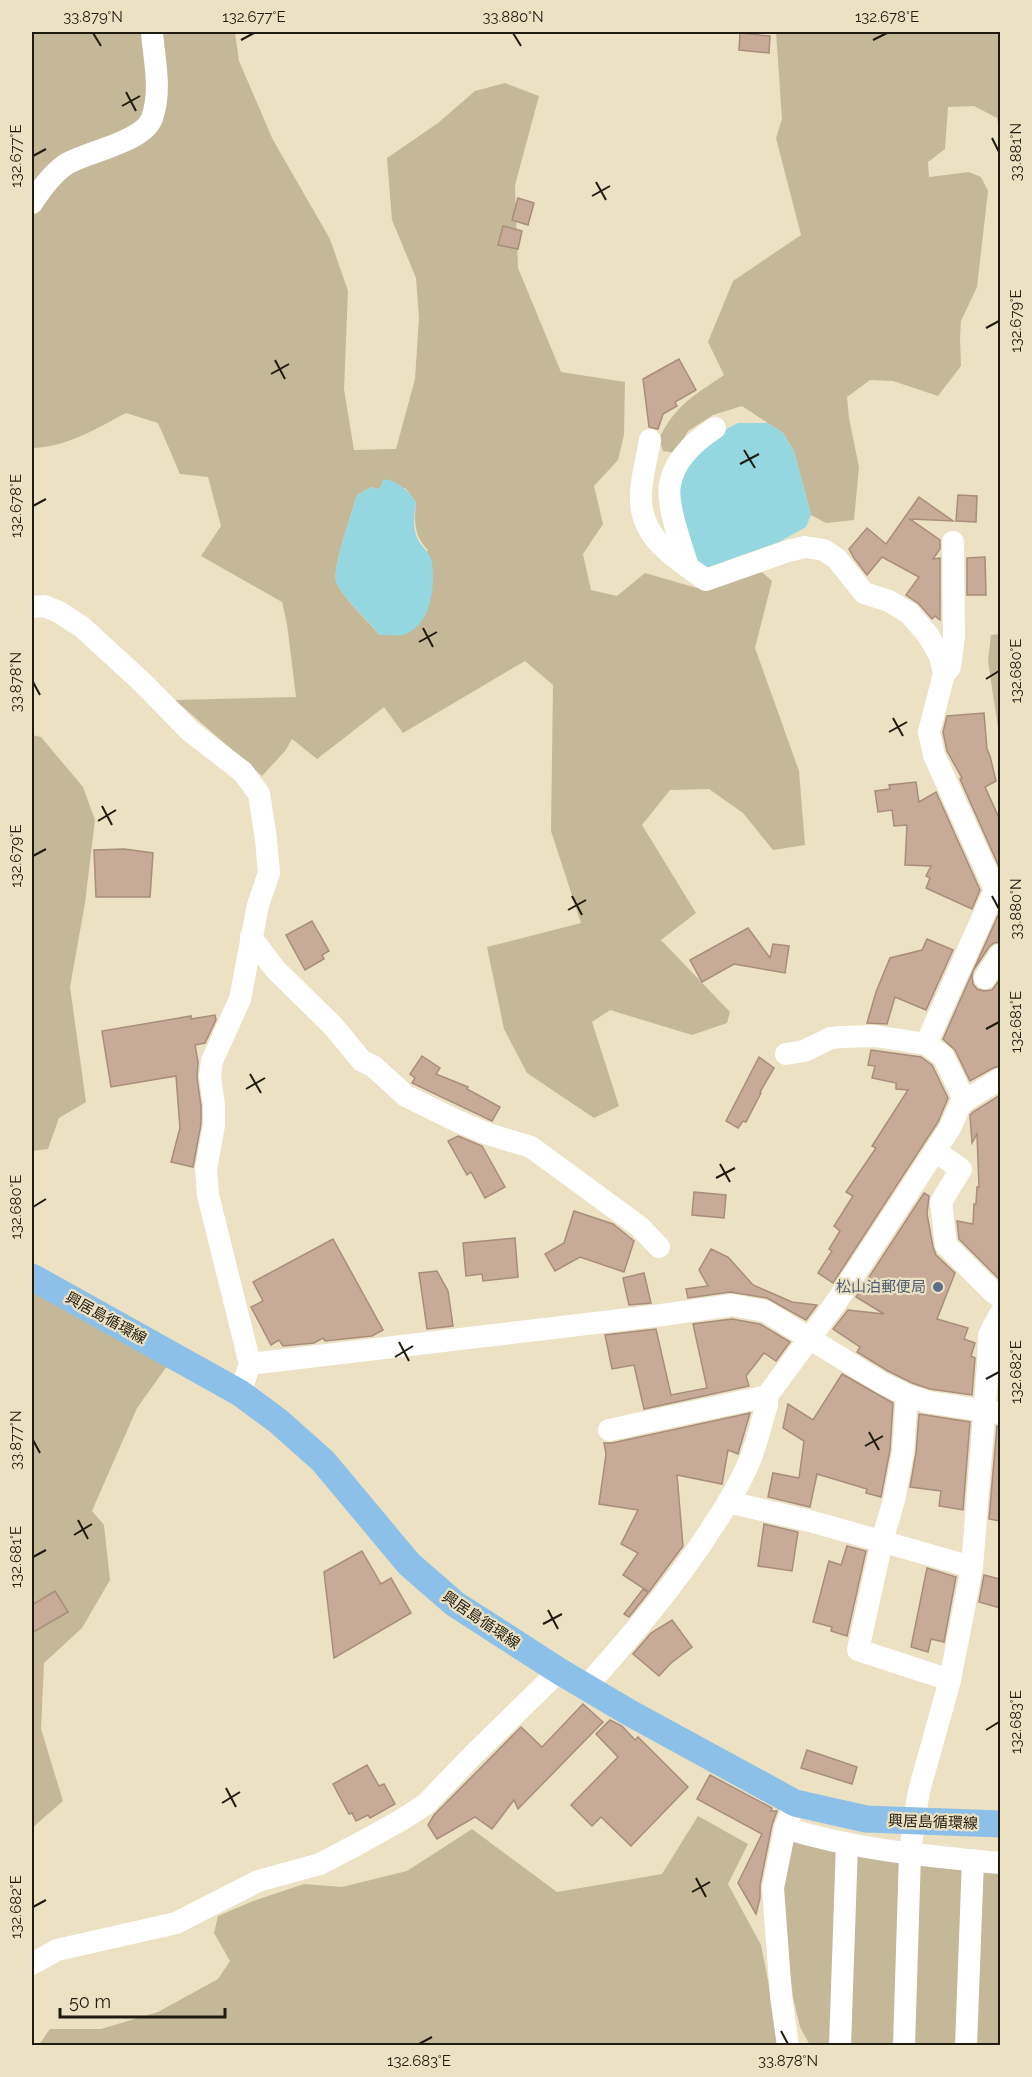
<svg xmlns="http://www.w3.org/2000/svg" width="1032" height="2077" font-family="Raleway,'Noto Sans JP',sans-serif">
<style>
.green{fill:#c4b899;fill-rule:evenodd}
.water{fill:#94d7e1}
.building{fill:#c7ab98;stroke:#a88d7b;stroke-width:1.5}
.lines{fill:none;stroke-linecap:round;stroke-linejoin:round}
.minor{stroke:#fff;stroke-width:22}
.major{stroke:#8cc0e8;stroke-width:27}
.ticks{fill:none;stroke:#1f1b10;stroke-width:2}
.service-dot{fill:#5c6f8a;stroke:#ece1c3;stroke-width:2}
.labels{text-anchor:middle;stroke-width:4.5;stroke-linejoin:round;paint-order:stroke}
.service-label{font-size:15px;fill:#4e5e75;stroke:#ece1c3;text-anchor:end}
.street-label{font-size:15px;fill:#1f1b10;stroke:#ece1c3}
.neatline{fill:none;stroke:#1f1b10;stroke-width:2}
.ticks-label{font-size:15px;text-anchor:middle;fill:#1f1b10}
</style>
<rect width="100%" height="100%" fill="#ece1c3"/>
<g class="green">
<path d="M32,32H235L239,61L273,140L330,239L348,291L344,389L354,450L396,449L415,379L419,318L416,278L392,220L387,158L438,123L475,91L505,83L539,96L515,185L518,268L561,372L625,382L624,435L618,460L594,486L603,524L583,554L591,590L617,596L645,573L697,588L757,568L772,581L755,648L799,771L805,845L773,850L743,813L709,789L670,790L642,825L696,913L661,940L730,1012L727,1023L692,1035L610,1010L592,1022L619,1106L594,1118L527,1073L504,1029L487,947L581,923L551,831L553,685L525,661L403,733L384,707L317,759L292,739L285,751L262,776L175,700L296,697L287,624L282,602L201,556L221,526L208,477L180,474L158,423L126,413C98,428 64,448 32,448ZM371,487L377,489L381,487L405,488L416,502C414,520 414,537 428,550L380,635C370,624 339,593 336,581C333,564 352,513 357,495Z"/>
<path d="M776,32H1000V133L997,118L974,106L948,107L945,149L928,162L929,177L969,172L981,177L988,191L977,287L961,321L960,338L961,366L938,396L893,381L870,380L847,397L849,418L859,467L854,520L826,523L811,515L794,451L783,433L742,406L713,415L688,431L675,453L663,451L659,439C675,405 695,395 724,375L708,342L733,281L801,235L776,138L782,119Z"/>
<polygon points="1000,634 1000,741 988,661 991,635"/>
<polygon points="32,735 41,737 83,787 95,820 85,903 70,987 86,1102 59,1118 48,1149 32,1151"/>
<polygon points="32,1264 180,1348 137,1408 92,1511 104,1525 110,1580 82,1628 44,1663 41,1729 63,1801 32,1828"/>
<polygon points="698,1816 748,1844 728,1884 761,1945 781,2046 38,2046 50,2029 101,2029 158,2012 218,1979 230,1961 214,1933 218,1916 253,1901 304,1884 342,1887 407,1871 472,1829 557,1892 662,1874"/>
<polygon points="789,1836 1000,1868 1000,2045 810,2045 800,2027 793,1997 779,1888"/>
</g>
<g class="water">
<polygon points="738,423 768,423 783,433 794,451 811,515 806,527 779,542 703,569 693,559 675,497 681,474 717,434"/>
<path d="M383,479C399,481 407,490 416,502C414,515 412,532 420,543C425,550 430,553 432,562C435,586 432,626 403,635C397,636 387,635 380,635C371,624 339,593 336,581C333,564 352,513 357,495L371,487L376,489L381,487Z"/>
</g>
<g class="building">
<polygon points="740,33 770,36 769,53 739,50"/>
<polygon points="518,198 534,203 528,225 512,220"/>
<polygon points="503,226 522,231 518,249 498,245"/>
<polygon points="679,359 696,390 675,402 677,406 663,414 658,429 649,427 643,379"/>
<polygon points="958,495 977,496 976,522 956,521"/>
<polygon points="919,497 953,521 910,519 940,540 940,549 933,559 940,558 940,620 935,616 932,619 919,604 906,595 919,577 882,557 867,575 854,558 849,549 867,528 886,544"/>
<polygon points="985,557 986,595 967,595 967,558"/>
<polygon points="984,713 987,749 990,756 996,781 985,787 1000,820 1000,869 960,779 962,778 947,751 943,732 947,716"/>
<polygon points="916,782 919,802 936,792 980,890 972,909 926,888 930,878 926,876 931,866 905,865 907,825 894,826 892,810 878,812 875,791 890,789 889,785"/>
<polygon points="124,849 153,853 150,897 96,897 94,850"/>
<polygon points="1000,911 1000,942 994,943 989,947 973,971"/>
<polygon points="312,921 329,951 322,955 324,959 305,970 286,935"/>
<polygon points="748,928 770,958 773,944 789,946 785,973 734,964 702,982 690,960"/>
<polygon points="927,939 953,950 926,1010 895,997 887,1024 867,1023 876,992 890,958 922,950"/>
<polygon points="973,971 972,977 973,984 977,989 984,991 992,990 1000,979 1000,1066 993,1068 970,1081 955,1050 943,1039"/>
<polygon points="215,1015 216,1020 205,1043 195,1045 198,1062 197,1078 201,1106 201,1124 193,1167 171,1162 180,1128 176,1076 111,1087 102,1031 191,1016 191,1019"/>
<polygon points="871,1050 921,1057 932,1065 948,1098 938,1122 833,1283 818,1273 832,1251 829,1249 840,1231 834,1226 853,1196 846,1192 876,1148 872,1146 908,1090 896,1089 896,1083 872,1078 875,1066 868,1065"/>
<polygon points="422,1056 440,1068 436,1074 468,1087 467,1089 500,1107 492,1121 412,1083 415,1078 410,1074"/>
<polygon points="759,1057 774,1068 760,1092 761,1093 746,1122 743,1121 738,1128 726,1121"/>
<polygon points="1000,1095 1000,1280 959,1239 957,1221 973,1224 974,1204 976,1204 977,1187 979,1187 977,1134 972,1143 970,1115 973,1112"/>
<polygon points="458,1136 482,1146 505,1187 485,1198 471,1172 467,1175 448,1141"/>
<polygon points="694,1192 726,1195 724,1218 692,1215"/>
<polygon points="924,1193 929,1196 927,1214 933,1247 936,1255 955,1273 937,1319 968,1328 964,1339 975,1343 971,1356 975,1358 972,1395 930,1389 912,1383 888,1371 857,1352 860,1347 833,1329 848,1310 884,1314 856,1297"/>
<polygon points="574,1211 613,1224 634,1241 624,1272 580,1257 555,1271 545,1254 564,1243"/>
<polygon points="515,1238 518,1277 483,1281 482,1274 466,1276 463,1243"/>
<polygon points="333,1239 383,1330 372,1336 325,1341 323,1338 314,1343 283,1346 279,1340 271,1345 251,1307 263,1301 253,1282"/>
<polygon points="711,1249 728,1257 753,1285 792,1302 817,1305 806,1320 767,1298 730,1292 688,1298 686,1289 708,1286 699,1270"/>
<polygon points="437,1271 448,1291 453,1326 427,1329 419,1273"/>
<polygon points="644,1273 651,1303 629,1305 623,1278"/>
<polygon points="732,1319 760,1324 790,1342 776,1361 764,1353 746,1376 749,1386 644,1409 634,1365 612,1369 605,1335 656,1329 671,1395 707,1388 693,1324"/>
<polygon points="842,1374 893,1403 890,1450 881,1497 866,1493 867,1489 817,1474 810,1507 768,1497 773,1473 799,1478 804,1441 783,1428 788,1404 813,1420"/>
<polygon points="750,1413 738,1454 728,1450 722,1484 677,1475 683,1546 649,1592 623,1575 638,1553 621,1544 638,1510 599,1504 606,1454 604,1443 612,1443"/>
<polygon points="919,1414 970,1422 963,1510 939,1506 941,1491 910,1487 916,1453"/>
<polygon points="997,1426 1000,1426 1000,1521 989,1519"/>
<polygon points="764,1524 798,1532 792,1571 758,1566"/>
<polygon points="847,1546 866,1551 847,1636 831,1631 832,1627 813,1622 829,1561 841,1565"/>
<polygon points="362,1551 381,1584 391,1578 411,1613 334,1658 324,1572"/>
<polygon points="927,1568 956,1577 944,1642 931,1639 928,1652 911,1647"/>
<polygon points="984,1575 1000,1579 1000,1608 979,1602"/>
<polygon points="643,1589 648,1593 629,1617 624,1614"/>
<polygon points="55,1591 68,1612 32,1633 32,1605"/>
<polygon points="672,1620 692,1647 671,1663 659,1676 633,1654 651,1633"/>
<polygon points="583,1704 603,1722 518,1809 514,1800 492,1829 475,1817 437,1839 428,1825 434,1815 521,1727 542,1747"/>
<polygon points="610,1720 622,1726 635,1740 638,1737 688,1787 631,1846 601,1817 592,1826 571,1805 618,1757 596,1734"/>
<polygon points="807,1750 857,1767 852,1784 801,1768"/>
<polygon points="367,1765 379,1786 384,1784 395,1804 370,1818 368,1815 356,1821 352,1813 349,1814 333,1784"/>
<polygon points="710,1775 772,1808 771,1811 777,1811 772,1825 760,1885 760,1898 756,1914 738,1883 762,1834 697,1799"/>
</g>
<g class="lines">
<g class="minor">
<path d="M32,203C41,189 51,175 65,165C85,152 144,142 152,118C162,90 154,60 152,32"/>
<path d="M650,440C647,459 640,481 641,500C642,540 677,559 706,580L788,551L805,547L824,550L837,559L864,593L889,601L909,613L928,635L940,656L944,674L929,732L934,755L995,890"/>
<path d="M688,567C682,546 666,505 670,485C674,459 695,441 715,428"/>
<polyline points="32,607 44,606 59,612 82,627 143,683 190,731 243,772 259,794 266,839 269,873 258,905 240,999 212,1061 210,1076 214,1105 214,1125 206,1169 208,1195 250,1364 240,1393"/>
<polyline points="944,674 950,667 954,636 953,542"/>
<polyline points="251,937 275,969 333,1026 362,1061 373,1066 406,1096 457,1121 488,1134 531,1147 640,1227 659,1247"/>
<polyline points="985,978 1000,955"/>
<polyline points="786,1054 804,1051 831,1038 841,1037 875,1036 926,1044"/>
<polyline points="965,1101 943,1056 926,1044 995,890 1000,894"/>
<polyline points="935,1151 961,1169 941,1202 946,1245 993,1292 1000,1297"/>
<polyline points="250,1364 662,1315 732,1305 765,1311 882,1383 907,1395 927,1402 1000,1413"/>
<polyline points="907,1395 903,1452 894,1500 882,1541 858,1650 950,1680"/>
<polyline points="609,1430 767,1396"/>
<polyline points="728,1502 810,1521 972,1567"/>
<path d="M586,1687C632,1635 676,1584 713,1526C727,1505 740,1484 749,1462C757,1444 761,1423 767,1405V1396L837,1301L950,1128L961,1103L1000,1079"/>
<path d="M785,1828C855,1850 928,1856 1000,1863"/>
<polyline points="32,1964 57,1950 176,1923 258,1881 320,1864 360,1843 403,1819 426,1804 471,1757 559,1671"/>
<polyline points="788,2046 781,1996 773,1888 785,1828 795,1803"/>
<polyline points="840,2046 847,1844"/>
<polyline points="904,2046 910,1854 914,1821 919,1791 950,1680 972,1567 988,1365 989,1335 1000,1314"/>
<polyline points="966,2046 973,1860"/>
</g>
<polyline class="major" points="32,1277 240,1393 278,1421 323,1461 409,1564 455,1604 559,1671 630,1713 795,1803 866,1819 1000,1824"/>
</g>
<path class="ticks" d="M93,33L101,46M513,33L521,46M241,40L254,33M873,40L887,33M126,92L136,111M122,106L140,96M992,138L999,152M33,156L46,149M596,182L606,200M592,196L610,186M986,328L999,321M275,360L285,379M271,374L289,364M744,450L755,468M740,464L759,454M33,506L46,499M423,628L433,647M419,642L437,632M986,679L999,671M33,682L40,695M893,718L903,736M889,732L907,722M102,806L112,825M98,821L116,810M33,856L46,849M572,896L582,915M992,896L999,909M568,910L586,900M986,1029L999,1022M250,1074L261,1093M246,1089L265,1078M720,1164L730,1182M716,1178L735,1168M33,1207L46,1199M399,1342L409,1361M395,1357L413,1346M986,1379L999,1372M869,1432L879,1450M33,1440L40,1453M865,1446L883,1436M78,1520L88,1539M74,1535L92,1524M33,1557L46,1550M548,1610L558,1629M543,1624L562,1614M986,1730L999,1722M226,1788L236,1807M222,1803L240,1792M696,1878L706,1897M692,1892L710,1882M33,1907L46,1900M781,2031L788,2044M419,2044L432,2037"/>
<circle class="service-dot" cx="938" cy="1287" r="6"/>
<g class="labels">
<g class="service-label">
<text x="926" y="1292">松山泊郵便局</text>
</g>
<g class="street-label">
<text transform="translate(106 1318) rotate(29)" y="5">興居島循環線</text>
<text transform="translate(481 1620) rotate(34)" y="5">興居島循環線</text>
<text transform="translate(933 1822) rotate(2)" y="5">興居島循環線</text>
</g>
</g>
<rect width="1032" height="2077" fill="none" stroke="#ece1c3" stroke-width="66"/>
<path d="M60 2008v9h165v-9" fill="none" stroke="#1f1b10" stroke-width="3"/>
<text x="69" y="2008" font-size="18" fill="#1f1b10" stroke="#ece1c3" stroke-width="4.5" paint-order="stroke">50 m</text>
<rect x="33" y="33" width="966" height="2011" class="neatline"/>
<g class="ticks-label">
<text x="93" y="22">33.879°N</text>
<text x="254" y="22">132.677°E</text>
<text x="513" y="22">33.880°N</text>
<text x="887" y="22">132.678°E</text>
<text transform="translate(1016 152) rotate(-90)" y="5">33.881°N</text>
<text transform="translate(16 156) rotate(-90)" y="5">132.677°E</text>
<text transform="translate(1016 321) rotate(-90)" y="5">132.679°E</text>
<text transform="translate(16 506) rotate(-90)" y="5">132.678°E</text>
<text transform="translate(1016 671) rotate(-90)" y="5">132.680°E</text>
<text transform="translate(16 682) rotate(-90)" y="5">33.878°N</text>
<text transform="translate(16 856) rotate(-90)" y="5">132.679°E</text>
<text transform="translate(1016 909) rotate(-90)" y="5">33.880°N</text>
<text transform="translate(1016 1022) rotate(-90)" y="5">132.681°E</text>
<text transform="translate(16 1207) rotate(-90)" y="5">132.680°E</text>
<text transform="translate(1016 1372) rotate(-90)" y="5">132.682°E</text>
<text transform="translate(16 1440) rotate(-90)" y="5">33.877°N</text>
<text transform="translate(16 1557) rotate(-90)" y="5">132.681°E</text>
<text transform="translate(1016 1722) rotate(-90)" y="5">132.683°E</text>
<text transform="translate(16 1907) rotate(-90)" y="5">132.682°E</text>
<text x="419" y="2066">132.683°E</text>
<text x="788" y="2066">33.878°N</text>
</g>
</svg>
